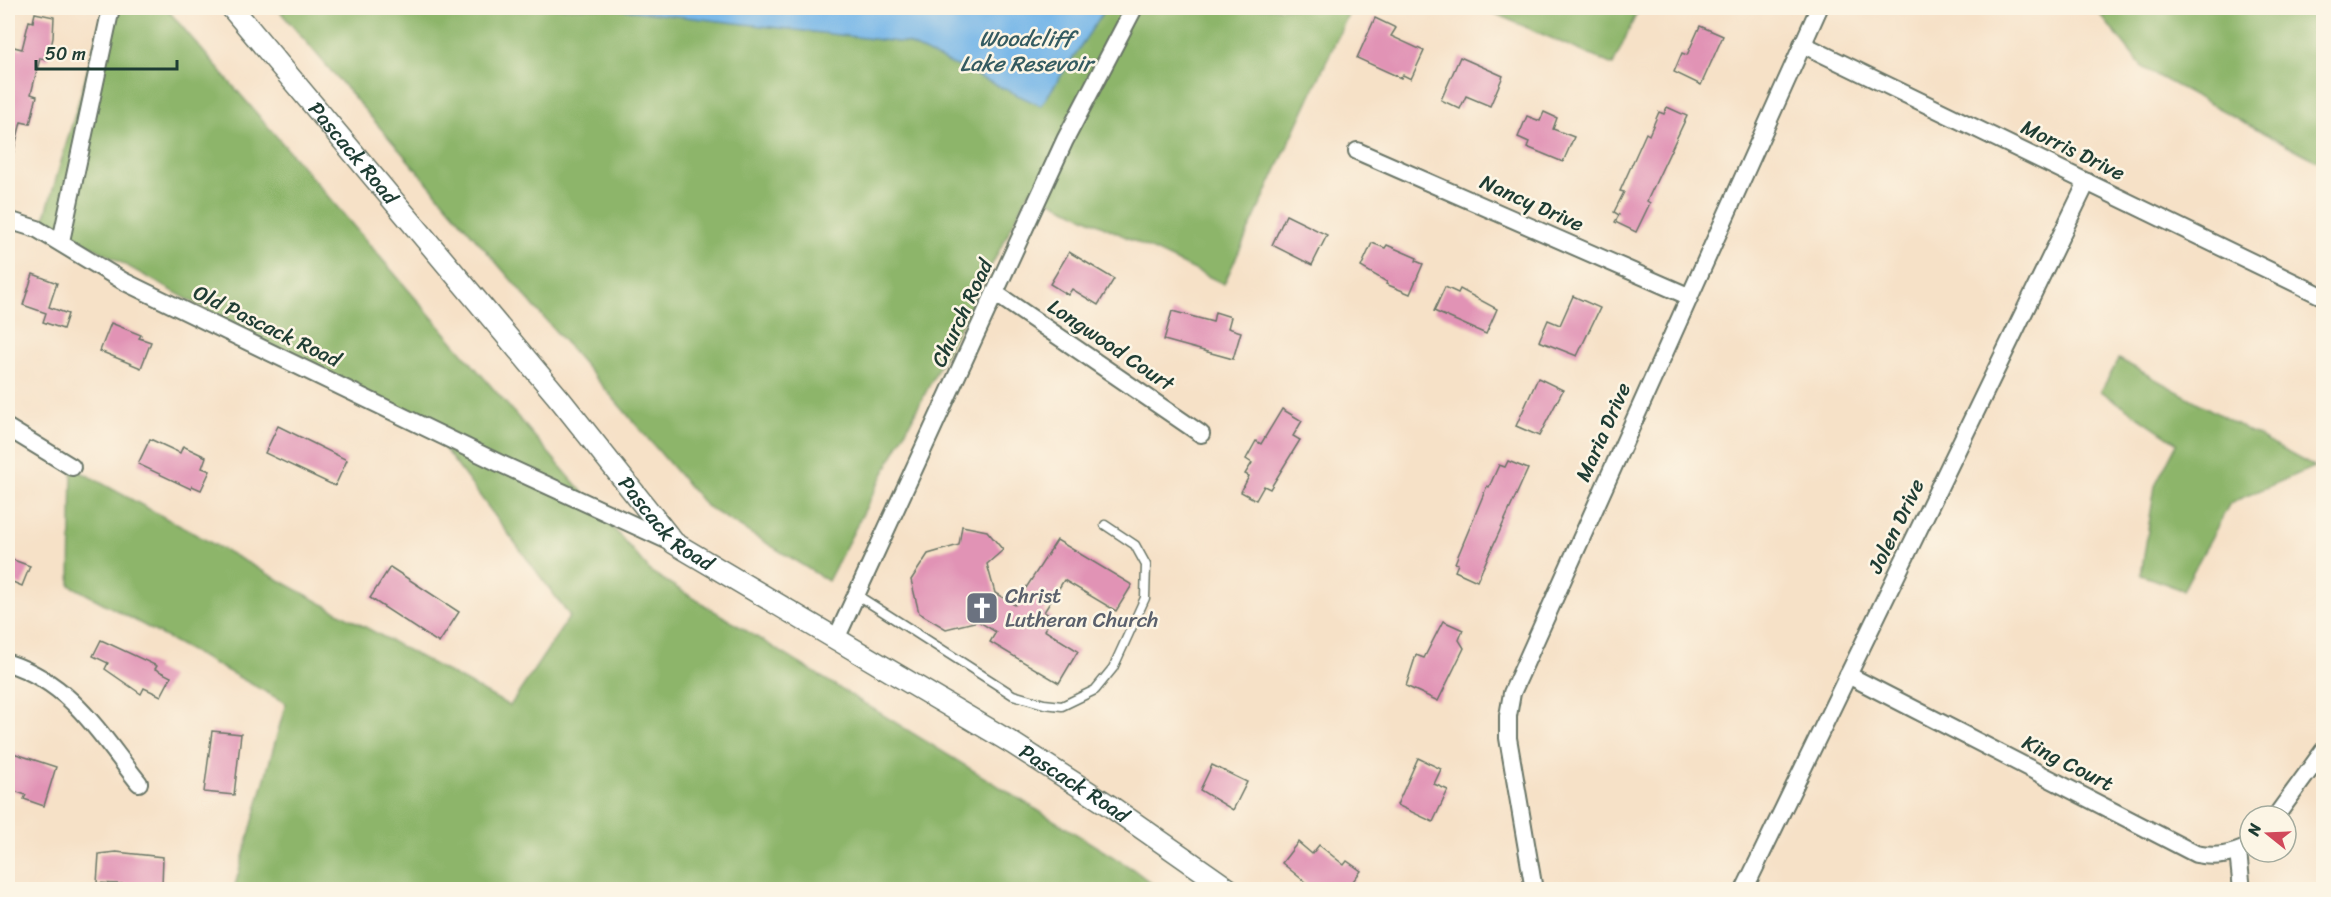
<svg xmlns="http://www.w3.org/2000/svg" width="2331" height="897" font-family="Sriracha,sans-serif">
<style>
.forest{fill:#8db56b;stroke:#567950;stroke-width:1.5}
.water{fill:#73b5e8;stroke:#49798e;stroke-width:1.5}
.building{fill:#e193b5}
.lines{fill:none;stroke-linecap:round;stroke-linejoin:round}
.service-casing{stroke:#6a7667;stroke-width:11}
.minor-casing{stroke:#6a7667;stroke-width:20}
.tertiary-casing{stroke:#6a7667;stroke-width:24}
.service{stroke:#fff;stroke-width:8}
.minor{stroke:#fff;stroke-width:16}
.tertiary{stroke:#fff;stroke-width:21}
.labels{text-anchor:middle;stroke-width:5;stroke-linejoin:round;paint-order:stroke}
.street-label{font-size:21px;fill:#1f3d34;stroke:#fcf5e5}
.worship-label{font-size:21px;fill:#5b616d;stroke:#fcf5e5;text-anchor:start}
.water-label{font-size:22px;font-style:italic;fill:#345b61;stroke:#fcf5e5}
</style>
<rect width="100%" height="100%" fill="#fcf5e5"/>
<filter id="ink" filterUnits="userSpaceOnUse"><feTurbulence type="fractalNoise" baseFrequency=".0167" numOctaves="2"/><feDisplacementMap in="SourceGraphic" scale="12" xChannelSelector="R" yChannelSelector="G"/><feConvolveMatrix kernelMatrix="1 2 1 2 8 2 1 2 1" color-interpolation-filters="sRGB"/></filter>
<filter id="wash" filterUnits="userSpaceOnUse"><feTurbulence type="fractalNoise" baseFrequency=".008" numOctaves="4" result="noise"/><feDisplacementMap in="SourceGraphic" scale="24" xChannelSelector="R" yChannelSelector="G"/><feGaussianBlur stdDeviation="1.35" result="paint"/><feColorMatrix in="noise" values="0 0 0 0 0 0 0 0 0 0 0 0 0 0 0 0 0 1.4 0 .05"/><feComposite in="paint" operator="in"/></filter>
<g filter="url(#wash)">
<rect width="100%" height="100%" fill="#f6e1c7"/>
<g class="forest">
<polygon points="106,8 166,8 651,572 1133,869 1159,889 234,889 286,703 70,585 72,467 510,706 570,616 435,436 44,220"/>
<polygon points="277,8 614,8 907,43 1041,105 1106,8 1351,8 1224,284 1030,191 828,581 706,506"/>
<polygon points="1482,8 1639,8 1613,65"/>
<polygon points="2095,8 2323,8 2323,162 2315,160 2143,68"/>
<polygon points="2119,359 2314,467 2230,503 2183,590 2141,575 2155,486 2177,443 2101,391"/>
</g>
<polygon class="water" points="608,8 1106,8 1041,106 907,43"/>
<g id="blocks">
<g class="building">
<polygon points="35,13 54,17 53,38 48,60 40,58 31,94 37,96 30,124 21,122 13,154 8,153 8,56 10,46 22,49 29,21 33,22"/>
<polygon points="1375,18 1396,28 1391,36 1424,51 1411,79 1403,75 1401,78 1357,58"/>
<polygon points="1700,26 1723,36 1701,85 1674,72 1682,53 1687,55"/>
<polygon points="1460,57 1503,76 1490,106 1466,96 1460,109 1441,100"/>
<polygon points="1667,107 1687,116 1647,201 1650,203 1636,232 1615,222 1619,215 1614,212 1624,192 1620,191 1646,133 1649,135 1659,112 1664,114"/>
<polygon points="1544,112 1557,118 1553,129 1574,137 1563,162 1527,147 1529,142 1518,137 1527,116 1540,121"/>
<polygon points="1286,215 1327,235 1312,265 1272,245"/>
<polygon points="1372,243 1385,248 1387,245 1417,258 1416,261 1423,264 1410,294 1386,284 1387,282 1361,267"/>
<polygon points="1069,252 1114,279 1098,305 1072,289 1068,295 1050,284"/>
<polygon points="33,274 57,283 49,307 68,314 63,329 43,322 46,313 23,305"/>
<polygon points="1445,287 1458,293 1460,289 1497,309 1486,334 1434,311"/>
<polygon points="1573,296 1600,308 1577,356 1539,341 1548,320 1560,325"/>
<polygon points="1172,311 1213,322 1215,312 1231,317 1228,328 1241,332 1233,359 1164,340"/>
<polygon points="111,323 141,335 139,338 151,342 141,368 100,351"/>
<polygon points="1538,378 1563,390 1539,436 1516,426"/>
<polygon points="1282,409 1302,421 1293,436 1300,440 1270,489 1264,486 1256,500 1241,492 1249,476 1245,474 1252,463 1246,459 1256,441 1261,444"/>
<polygon points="278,426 347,460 335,486 265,453"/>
<polygon points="150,439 180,453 183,446 206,457 202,468 210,471 201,490 192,486 191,489 138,464"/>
<polygon points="1508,461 1528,469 1477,581 1455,571 1458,564 1455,563 1487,486 1489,487 1499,465 1505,467"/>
<polygon points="962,526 987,531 1003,550 987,564 995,593 1015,605 1057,540 1132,585 1116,611 1064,580 1044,612 1052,617 1044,630 1078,651 1059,683 990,642 996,632 978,621 946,629 919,613 911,580 928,554 959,545"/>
<polygon points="8,558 30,566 22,586 8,580"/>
<polygon points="390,567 459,612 439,643 370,598"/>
<polygon points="1443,621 1463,630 1459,640 1464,648 1438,701 1406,686 1416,655 1424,658"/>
<polygon points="101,640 157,666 155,669 171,677 161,696 144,688 141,694 105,669 108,663 93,656"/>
<polygon points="212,731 241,734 234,795 204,792"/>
<polygon points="13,753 56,767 44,806 24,799 26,795 8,789 8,756 12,758"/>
<polygon points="1418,758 1441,769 1434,784 1448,790 1433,822 1397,805"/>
<polygon points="1212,765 1247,782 1233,810 1200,790"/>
<polygon points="1298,842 1312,854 1319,845 1344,865 1347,861 1361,871 1346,890 1315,890 1282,863"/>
<polygon points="116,852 163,857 162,886 97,883 99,854"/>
</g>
</g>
</g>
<g filter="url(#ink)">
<use href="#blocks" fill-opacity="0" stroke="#6a7667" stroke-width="1.5"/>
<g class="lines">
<g class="service-casing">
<polyline id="service" points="857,595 1013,695 1044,704 1062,706 1095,690 1113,668 1145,598 1146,565 1135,545 1105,525"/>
</g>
<g class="minor-casing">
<g id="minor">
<polyline points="1802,44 2324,297"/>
<polyline points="1357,151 1688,296"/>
<polyline points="8,220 37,229 123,281 499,463 673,543"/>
<polyline points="61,241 111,8"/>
<polyline points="995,293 1201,434"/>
<polyline points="8,428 72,467"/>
<polyline points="836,639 1065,140 1134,8"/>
<path d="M8,663C72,684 99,733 139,783"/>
<path d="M1848,675L2196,854C2217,858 2231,855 2250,846"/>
<polyline points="2276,816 2324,750"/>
<polyline points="2238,852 2242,890"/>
<polyline points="1534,890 1508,738 1508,716 1512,693 1819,8"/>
<polyline points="1744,890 2087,182"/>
</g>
</g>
<g class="tertiary-casing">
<g id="tertiary">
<path id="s1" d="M232,8L562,402L674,543L1012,743L1110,806L1230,890"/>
</g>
</g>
<use href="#service" class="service"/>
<use href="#minor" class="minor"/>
<use href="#tertiary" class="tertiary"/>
</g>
</g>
<defs>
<g id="church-square" transform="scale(1.725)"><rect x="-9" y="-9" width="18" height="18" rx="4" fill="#6b7280" stroke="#fcf5e5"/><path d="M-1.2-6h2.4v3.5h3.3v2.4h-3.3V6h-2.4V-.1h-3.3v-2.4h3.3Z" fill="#fff"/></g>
</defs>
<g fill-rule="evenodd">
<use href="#church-square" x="982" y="608"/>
</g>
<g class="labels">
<g class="street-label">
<text transform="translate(2073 150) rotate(26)" y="7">Morris Drive</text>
<text dy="7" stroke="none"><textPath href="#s1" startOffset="189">Pascack Road</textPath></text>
<text transform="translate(1532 203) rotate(24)" y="7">Nancy Drive</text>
<text transform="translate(962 313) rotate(-65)" y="7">Church Road</text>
<text transform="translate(267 326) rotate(26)" y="7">Old Pascack Road</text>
<text transform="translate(1111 345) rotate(34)" y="7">Longwood Court</text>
<text transform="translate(1603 432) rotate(-66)" y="7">Maria Drive</text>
<text dy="7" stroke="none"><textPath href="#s1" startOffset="675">Pascack Road</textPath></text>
<text transform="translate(1896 526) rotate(-64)" y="7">Jolen Drive</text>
<text transform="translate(2068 763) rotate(27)" y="7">King Court</text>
<text dy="7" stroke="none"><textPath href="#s1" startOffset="1161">Pascack Road</textPath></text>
</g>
<g class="worship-label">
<text x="1005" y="603">Christ<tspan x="1005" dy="24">Lutheran Church</tspan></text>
</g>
<g class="water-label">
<text x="1026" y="46">Woodcliff<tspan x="1026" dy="25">Lake Resevoir</tspan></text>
</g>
</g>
<rect width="2331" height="897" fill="none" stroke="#fcf5e5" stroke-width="30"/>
<g transform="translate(2268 834) rotate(288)"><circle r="28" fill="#fcf5e5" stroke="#a4ab9e" stroke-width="1.5"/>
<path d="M0-4.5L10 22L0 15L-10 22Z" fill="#d1495b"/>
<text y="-9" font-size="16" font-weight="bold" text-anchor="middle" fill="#1f3d34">N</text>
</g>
<path d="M36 60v9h141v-9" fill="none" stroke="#1f3d34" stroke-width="3"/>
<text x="45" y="60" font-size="18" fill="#1f3d34" stroke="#fcf5e5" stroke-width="4.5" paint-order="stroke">50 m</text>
</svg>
